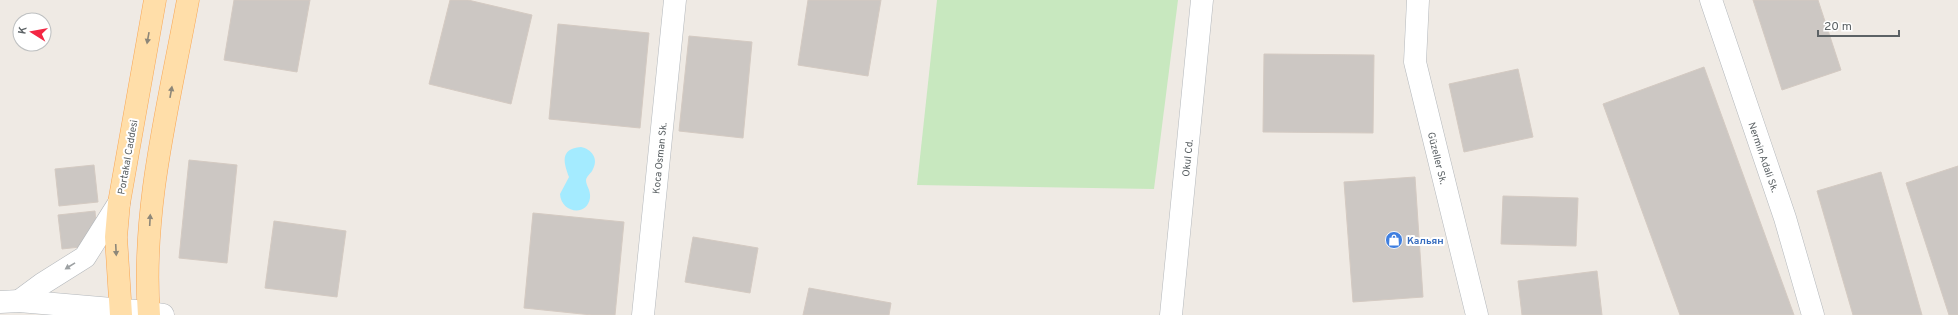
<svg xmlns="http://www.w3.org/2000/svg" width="1958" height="315" font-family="Overpass,sans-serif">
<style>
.green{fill:#c8e8bf}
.water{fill:#a4ebff}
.building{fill:#ccc7c3;stroke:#d4cac2}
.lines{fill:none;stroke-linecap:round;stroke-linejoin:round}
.street-casing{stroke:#b4b8bc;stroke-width:23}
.primary-casing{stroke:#f9a653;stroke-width:23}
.street{stroke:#fff;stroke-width:22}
.primary{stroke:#ffdea9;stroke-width:22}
.oneway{fill:#8d8779}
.oneway2{fill:#9da1a3}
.labels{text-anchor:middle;stroke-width:4;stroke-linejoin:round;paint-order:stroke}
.street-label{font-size:10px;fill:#5c6265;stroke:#fff}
.shop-label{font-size:10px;font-weight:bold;fill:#366cbe;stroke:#fff;text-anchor:start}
</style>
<rect width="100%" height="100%" fill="#efeae4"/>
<polygon class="green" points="937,0 1178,0 1154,189 917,185"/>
<path class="water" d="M581,147C591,149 599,158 593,169C591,174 587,175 586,180C586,186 591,190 590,198C587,217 561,213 560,194L569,177C564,163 559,149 581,147Z"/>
<g class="building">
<polygon points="234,0 310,0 297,72 224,60"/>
<polygon points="450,0 468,0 532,15 511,104 429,84"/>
<polygon points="808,0 881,0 868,76 798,65"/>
<polygon points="1753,0 1818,0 1841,70 1782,90"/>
<polygon points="558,24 649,33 640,128 549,119"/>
<polygon points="689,36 752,42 743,138 679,131"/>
<polygon points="1264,54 1374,55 1373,133 1263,132"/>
<polygon points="1704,67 1794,315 1680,315 1603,104"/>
<polygon points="1518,69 1533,137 1464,152 1449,84"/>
<polygon points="189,160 237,165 227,263 179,258"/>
<polygon points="94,165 98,202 59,206 55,169"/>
<polygon points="1958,166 1958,315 1949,315 1906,183"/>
<polygon points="1881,172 1922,315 1853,315 1817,191"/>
<polygon points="1415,177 1423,297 1353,302 1344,182"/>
<polygon points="1503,196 1578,198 1576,246 1501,244"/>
<polygon points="95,211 98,245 62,249 58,215"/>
<polygon points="533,213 624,222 615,315 592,315 524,308"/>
<polygon points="274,221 346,231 337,297 265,288"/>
<polygon points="693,237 758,248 750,293 685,282"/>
<polygon points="1597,271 1602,315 1522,315 1518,281"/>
<polygon points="809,288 891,303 889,315 803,315"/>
</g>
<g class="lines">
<g class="street-casing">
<g id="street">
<polyline points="1418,0 1415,62 1477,315"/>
<polyline points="1711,0 1785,218 1813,315"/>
<polyline points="19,301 42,284 85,257 119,203"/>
<polyline points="0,302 19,301 135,311 163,315"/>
<polyline points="643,315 675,0"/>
<polyline points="1171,315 1202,0"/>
</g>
</g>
<g class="primary-casing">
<g id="primary">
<polyline points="121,315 116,237 119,203 155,0"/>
<path d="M149,315C141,209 169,104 188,0"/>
</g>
</g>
<use href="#street" class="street"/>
<use href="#primary" class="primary"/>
</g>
<defs><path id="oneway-solid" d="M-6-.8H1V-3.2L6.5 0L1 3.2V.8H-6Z"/></defs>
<g class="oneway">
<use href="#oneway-solid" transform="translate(148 38) rotate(100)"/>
<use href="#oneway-solid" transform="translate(171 92) rotate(-80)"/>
<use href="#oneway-solid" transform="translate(150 220) rotate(-87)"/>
<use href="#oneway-solid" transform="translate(116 250) rotate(87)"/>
</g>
<use class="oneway2" href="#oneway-solid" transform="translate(70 266) rotate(148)"/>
<defs>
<g id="shop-disc" transform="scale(0.9)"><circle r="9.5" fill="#3f7fe0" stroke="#fff"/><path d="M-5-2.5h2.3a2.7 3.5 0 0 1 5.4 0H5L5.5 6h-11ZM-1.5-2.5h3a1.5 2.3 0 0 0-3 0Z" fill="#fff"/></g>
</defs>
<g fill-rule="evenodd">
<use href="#shop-disc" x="1394" y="240"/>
</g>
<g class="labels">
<g class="street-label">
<text transform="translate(127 157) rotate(-80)" y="4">Portakal Caddesi</text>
<text transform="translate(1764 157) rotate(71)" y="4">Nermin Adali Sk.</text>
<text transform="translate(659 158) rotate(-84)" y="4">Koca Osman Sk.</text>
<text transform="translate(1187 158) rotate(-84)" y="4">Okul Cd.</text>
<text transform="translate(1438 158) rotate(76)" y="4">Güzeller Sk.</text>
</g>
<g class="shop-label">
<text x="1407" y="244">Кальян</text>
</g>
</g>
<g transform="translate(32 32) rotate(281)"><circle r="19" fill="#ffffff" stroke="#bec0c1"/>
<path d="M0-3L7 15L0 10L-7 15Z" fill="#f32643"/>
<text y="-6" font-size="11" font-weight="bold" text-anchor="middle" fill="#5c6265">K</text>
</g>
<path d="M1818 30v6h81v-6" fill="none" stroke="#5c6265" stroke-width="2"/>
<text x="1824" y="30" font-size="12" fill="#5c6265" stroke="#ffffff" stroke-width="3" paint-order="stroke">20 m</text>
</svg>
